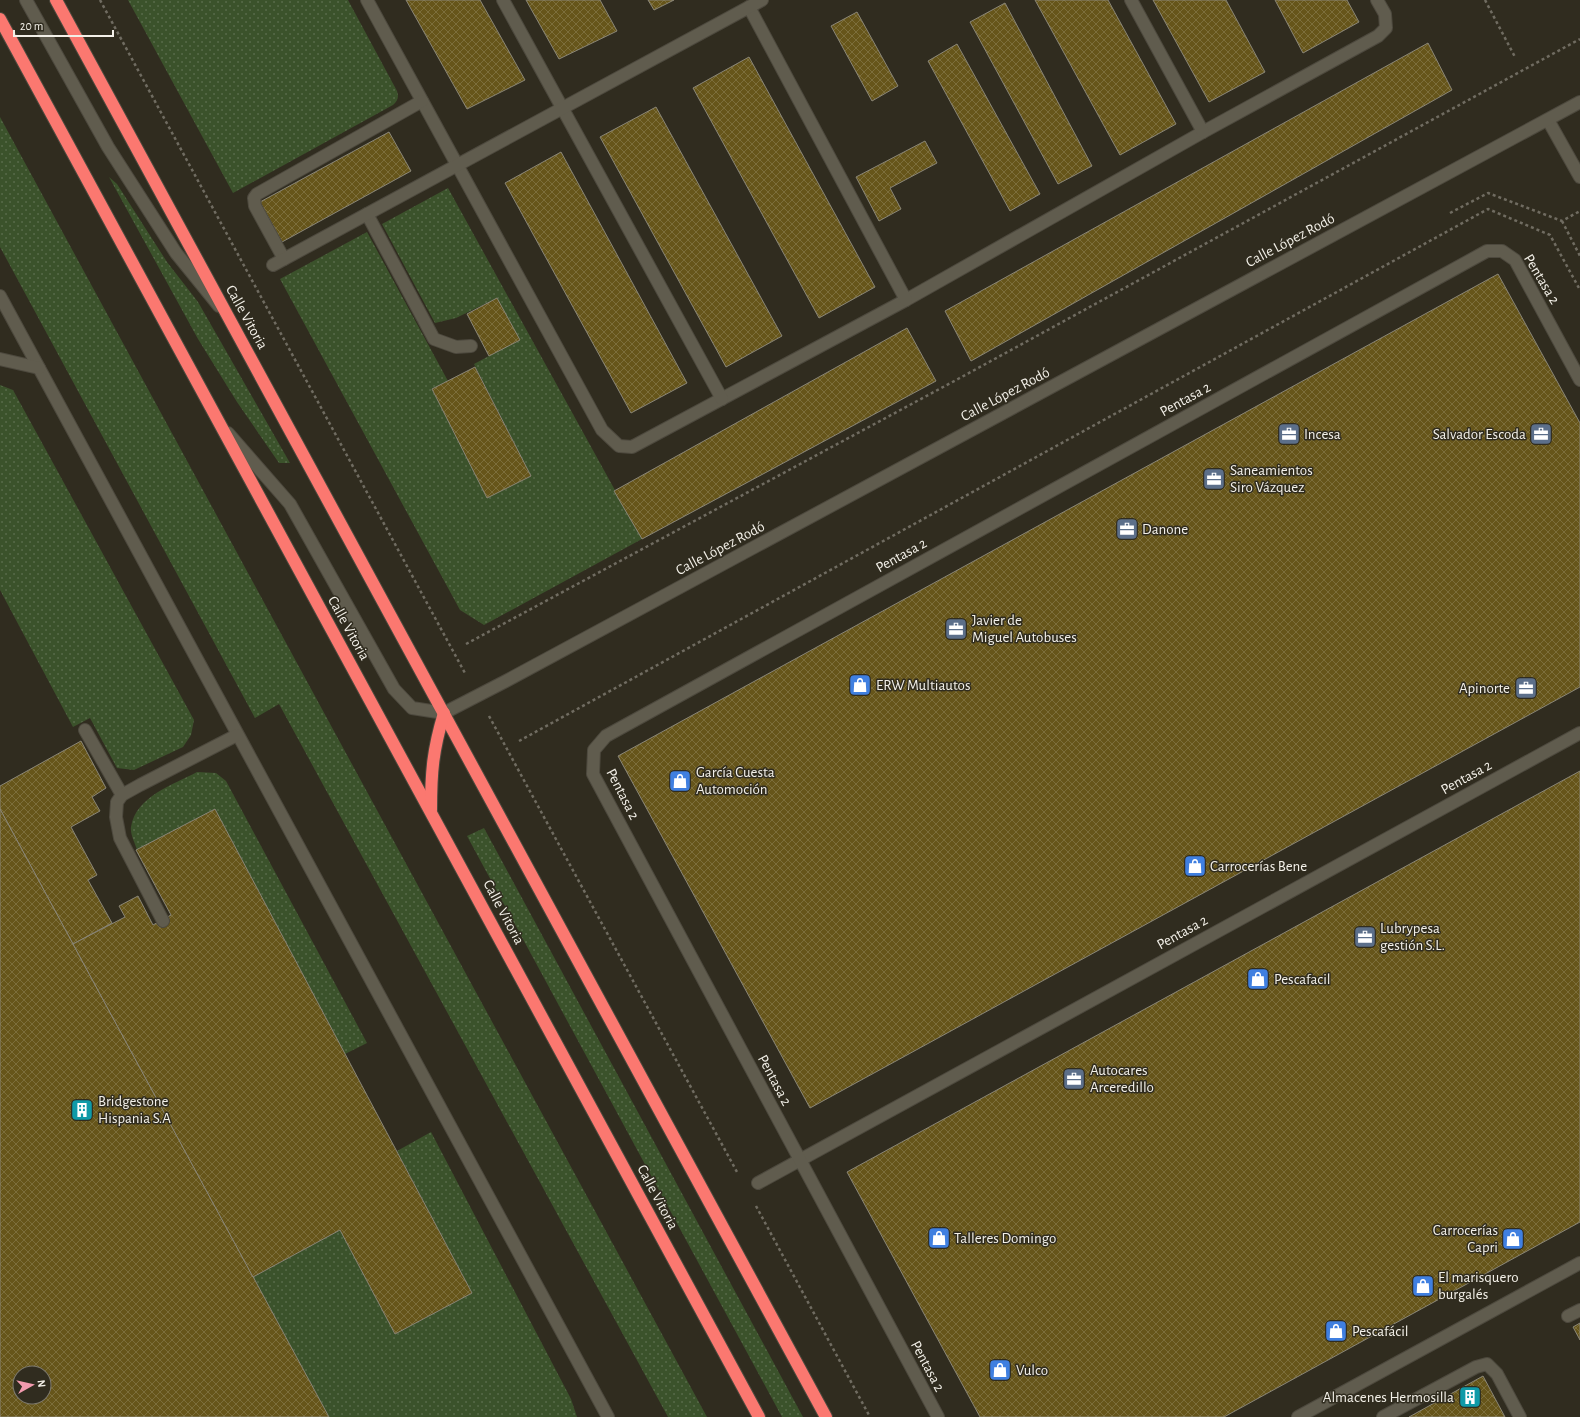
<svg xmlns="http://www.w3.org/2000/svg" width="1580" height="1417" font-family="'Alegreya Sans',sans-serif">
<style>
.garden{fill:url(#garden-dots)}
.building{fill:url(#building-cross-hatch);stroke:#8a8677;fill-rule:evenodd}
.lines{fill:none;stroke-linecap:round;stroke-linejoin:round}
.lane-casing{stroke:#4d493e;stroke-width:14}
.street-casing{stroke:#4d493e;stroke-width:14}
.highway-casing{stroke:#4d493e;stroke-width:14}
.path{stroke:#706c61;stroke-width:2.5;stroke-dasharray:3 3;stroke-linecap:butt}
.lane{stroke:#605c4e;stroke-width:12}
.street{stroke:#605c4e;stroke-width:12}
.highway{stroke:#fb7870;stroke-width:12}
.labels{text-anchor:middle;stroke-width:3;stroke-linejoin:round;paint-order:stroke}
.street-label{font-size:15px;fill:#f3f0e8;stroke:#302c1f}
.poi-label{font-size:15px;fill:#f3f0e8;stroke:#302c1f;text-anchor:start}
</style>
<defs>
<pattern id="garden-dots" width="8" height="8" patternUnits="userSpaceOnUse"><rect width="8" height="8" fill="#3b522b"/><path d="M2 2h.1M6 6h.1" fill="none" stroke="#586b4a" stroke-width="1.8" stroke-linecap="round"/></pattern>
<pattern id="building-cross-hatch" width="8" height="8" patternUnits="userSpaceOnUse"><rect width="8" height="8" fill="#66551a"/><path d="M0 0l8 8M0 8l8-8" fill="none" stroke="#7c6e3b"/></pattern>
</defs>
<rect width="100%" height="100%" fill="#302c1f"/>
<g class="garden">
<path d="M128,0H348L397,91C399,97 398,100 393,105L233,193Z"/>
<polygon points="0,117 707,1417 668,1417 279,704 255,718 0,247"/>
<polygon points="109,177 117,184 167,262 198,302 290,463 279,463 237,402 198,339"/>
<polygon points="448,188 642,539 484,625 460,610 280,279 367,232 448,381 432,389 487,497 531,476 474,364 519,340 497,298 456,318 435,323 382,224"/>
<polygon points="0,385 13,390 194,720 191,735 183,747 134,770 117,768 90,718 73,727 0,590"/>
<path d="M197,772L216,773L226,781L367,1043L345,1054L215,809L137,850C135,843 130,834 131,827C136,796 173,785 197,772Z"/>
<polygon points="484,828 803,1417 782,1417 467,836"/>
<polygon points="431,1132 571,1399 577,1417 329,1417 253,1277 340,1230 395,1334 472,1293 397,1151"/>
</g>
<g class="building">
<polygon points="406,0 480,0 525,80 467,109"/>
<polygon points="526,0 600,0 617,31 559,59"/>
<polygon points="648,0 674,0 654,10"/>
<polygon points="1035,0 1108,0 1176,124 1120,155"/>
<polygon points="1153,0 1226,0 1265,72 1209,102"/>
<polygon points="1275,0 1347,0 1359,22 1303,53"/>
<polygon points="1005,3 1092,166 1058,184 970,22"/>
<polygon points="857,12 898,86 872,101 831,26"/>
<polygon points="1428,43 1452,90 971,361 945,311"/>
<polygon points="957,44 1040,194 1010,211 928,61"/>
<polygon points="749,57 875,287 819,318 693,88"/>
<polygon points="656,107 782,336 726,367 600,137"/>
<polygon points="389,132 411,171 282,242 260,202"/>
<polygon points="925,141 937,163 890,188 901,209 879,221 856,177"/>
<polygon points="561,152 687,383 631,413 505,183"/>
<polygon points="1498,274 1580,423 1580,687 810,1108 618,756"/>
<polygon points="497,298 520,340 489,356 467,314"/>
<polygon points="907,328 936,381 642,539 614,491"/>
<polygon points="475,367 531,476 487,498 432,389"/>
<polygon points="81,741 106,788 92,797 100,811 71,827 97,875 88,880 112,923 73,944 0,809 0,786"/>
<polygon points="1580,771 1580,1222 1224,1417 980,1417 847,1172"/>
<path d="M0,809L73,944L329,1417H0ZM20,1373H44V1397H20Z"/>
<polygon points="215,809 472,1293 395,1334 340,1230 253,1277 73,944 125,917 119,906 138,896 153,925 171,915 136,850"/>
<polygon points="1580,1323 1580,1340 1573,1327"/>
<polygon points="1483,1376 1505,1417 1409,1417"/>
</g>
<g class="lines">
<g class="lane-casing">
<g id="lane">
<polyline points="26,0 108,147 176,253 219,306"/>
<polyline points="367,0 602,430 619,446 632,447 906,300 1203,132 1378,36 1386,28 1385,14 1377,0"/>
<polyline points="503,0 722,399"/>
<polyline points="1131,0 1203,132"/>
<polyline points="749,7 906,300"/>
<polyline points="367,214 434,339 456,347 471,346"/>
<polyline points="284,259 255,206 254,198 257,194 422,101"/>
<polyline points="273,265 762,0"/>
<polyline points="0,296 608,1417"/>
<polyline points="0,359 39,368"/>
<polyline points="85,730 122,795"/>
<polyline points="163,921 120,838 116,817 117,802 122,795 140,785 237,735"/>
<polyline points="758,1183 1580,733"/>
<polyline points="1568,1316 1580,1310"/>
<polyline points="938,1417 593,774 594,750 606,736 1487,251 1502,251 1515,260 1580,380"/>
<polyline points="1298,1417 1580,1263"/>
<polyline points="1383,1417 1476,1367 1487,1364 1497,1374 1520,1417"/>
</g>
</g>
<g class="street-casing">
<g id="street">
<polyline points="1548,120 1580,177"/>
<polyline points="228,433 290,504 394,689 412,708 444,713 506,681 1580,102"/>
</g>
</g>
<g class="highway-casing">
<g id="highway">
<polyline points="56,0 826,1417"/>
<polyline points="0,19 759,1417"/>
<path d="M431,810C431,771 433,750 444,713"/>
</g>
</g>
<g class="path">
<polyline points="100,0 466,675"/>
<polyline points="1485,0 1515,57"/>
<polyline points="1450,213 1488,193 1562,221 1580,211"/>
<polyline points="1562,221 1580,256"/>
<polyline points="466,644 958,379 1580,39"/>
<polyline points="489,716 737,1172"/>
<polyline points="519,741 1488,209 1550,235 1580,290"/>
<polyline points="756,1206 870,1417"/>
</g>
<use href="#lane" class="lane"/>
<use href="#street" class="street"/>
<use href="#highway" class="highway"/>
</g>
<defs>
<g id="office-square" transform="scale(1.15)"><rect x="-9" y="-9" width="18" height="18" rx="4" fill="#5c6f8a" stroke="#302c1f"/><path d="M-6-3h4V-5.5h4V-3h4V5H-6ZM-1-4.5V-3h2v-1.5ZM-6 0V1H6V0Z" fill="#fff"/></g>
<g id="shop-square" transform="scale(1.15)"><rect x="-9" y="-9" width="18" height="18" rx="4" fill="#3f7fe0" stroke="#302c1f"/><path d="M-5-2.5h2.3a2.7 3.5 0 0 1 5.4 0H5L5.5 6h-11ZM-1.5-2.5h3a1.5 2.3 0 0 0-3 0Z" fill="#fff"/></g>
<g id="building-square" transform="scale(1.15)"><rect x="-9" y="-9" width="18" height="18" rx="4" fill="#0f9aa8" stroke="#302c1f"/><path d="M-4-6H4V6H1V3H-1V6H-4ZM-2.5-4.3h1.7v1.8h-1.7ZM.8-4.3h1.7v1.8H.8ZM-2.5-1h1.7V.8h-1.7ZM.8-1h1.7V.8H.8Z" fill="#fff"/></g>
</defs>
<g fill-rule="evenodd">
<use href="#office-square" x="1289" y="434"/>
<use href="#office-square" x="1541" y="434"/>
<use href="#office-square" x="1214" y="479"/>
<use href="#office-square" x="1127" y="529"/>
<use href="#office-square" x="956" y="629"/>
<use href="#shop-square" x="860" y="685"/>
<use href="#office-square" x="1526" y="688"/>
<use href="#shop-square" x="680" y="781"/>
<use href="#shop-square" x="1195" y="866"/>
<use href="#office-square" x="1365" y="937"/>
<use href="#shop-square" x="1258" y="979"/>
<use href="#office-square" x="1074" y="1079"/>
<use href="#building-square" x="82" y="1110"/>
<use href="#shop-square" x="939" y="1238"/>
<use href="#shop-square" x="1513" y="1239"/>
<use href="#shop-square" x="1423" y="1286"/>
<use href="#shop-square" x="1336" y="1331"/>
<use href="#shop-square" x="1000" y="1370"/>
<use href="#building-square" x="1470" y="1397"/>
</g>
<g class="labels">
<g class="street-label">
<text transform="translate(1290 240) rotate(-28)" y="5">Calle López Rodó</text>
<text transform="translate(1542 279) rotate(59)" y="5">Pentasa 2</text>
<text transform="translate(247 317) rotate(61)" y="5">Calle Vitoria</text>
<text transform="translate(1005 394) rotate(-28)" y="5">Calle López Rodó</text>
<text transform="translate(1185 399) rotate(-29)" y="5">Pentasa 2</text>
<text transform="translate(720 548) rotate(-28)" y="5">Calle López Rodó</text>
<text transform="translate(901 555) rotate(-29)" y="5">Pentasa 2</text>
<text transform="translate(349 628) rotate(61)" y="5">Calle Vitoria</text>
<text transform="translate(1466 777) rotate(-29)" y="5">Pentasa 2</text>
<text transform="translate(623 794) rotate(63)" y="5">Pentasa 2</text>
<text transform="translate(504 912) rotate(62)" y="5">Calle Vitoria</text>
<text transform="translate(1182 932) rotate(-29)" y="5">Pentasa 2</text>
<text transform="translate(775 1080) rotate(62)" y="5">Pentasa 2</text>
<text transform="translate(658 1197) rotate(62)" y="5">Calle Vitoria</text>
<text transform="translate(928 1366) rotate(62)" y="5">Pentasa 2</text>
</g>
<g class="poi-label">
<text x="1304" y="439">Incesa</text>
<text x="1526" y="439" text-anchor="end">Salvador Escoda</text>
<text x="1230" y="475">Saneamientos<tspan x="1230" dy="17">Siro Vázquez</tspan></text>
<text x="1142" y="534">Danone</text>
<text x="972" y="625">Javier de<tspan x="972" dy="17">Miguel Autobuses</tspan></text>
<text x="876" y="690">ERW Multiautos</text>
<text x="1510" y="693" text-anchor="end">Apinorte</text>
<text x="696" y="777">García Cuesta<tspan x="696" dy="17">Automoción</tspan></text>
<text x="1210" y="871">Carrocerías Bene</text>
<text x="1380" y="933">Lubrypesa<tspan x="1380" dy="17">gestión S.L.</tspan></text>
<text x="1274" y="984">Pescafacil</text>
<text x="1090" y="1075">Autocares<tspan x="1090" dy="17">Arceredillo</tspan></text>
<text x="98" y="1106">Bridgestone<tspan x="98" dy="17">Hispania S.A</tspan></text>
<text x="1498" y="1235" text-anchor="end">Carrocerías<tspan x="1498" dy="17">Capri</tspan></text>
<text x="954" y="1243">Talleres Domingo</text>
<text x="1438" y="1282">El marisquero<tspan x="1438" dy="17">burgalés</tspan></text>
<text x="1352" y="1336">Pescafácil</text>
<text x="1016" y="1375">Vulco</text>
<text x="1454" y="1402" text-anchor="end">Almacenes Hermosilla</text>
</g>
</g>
<g transform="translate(32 1385) rotate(82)"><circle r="19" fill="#302c1f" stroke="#7e7a6f"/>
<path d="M0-3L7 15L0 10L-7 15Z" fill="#f29aae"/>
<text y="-6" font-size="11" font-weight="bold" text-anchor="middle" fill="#f3f0e8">N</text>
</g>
<path d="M14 30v6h99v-6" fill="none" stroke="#f3f0e8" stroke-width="2"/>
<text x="20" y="30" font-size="12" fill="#f3f0e8" stroke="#302c1f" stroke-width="3" paint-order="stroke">20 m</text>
</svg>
